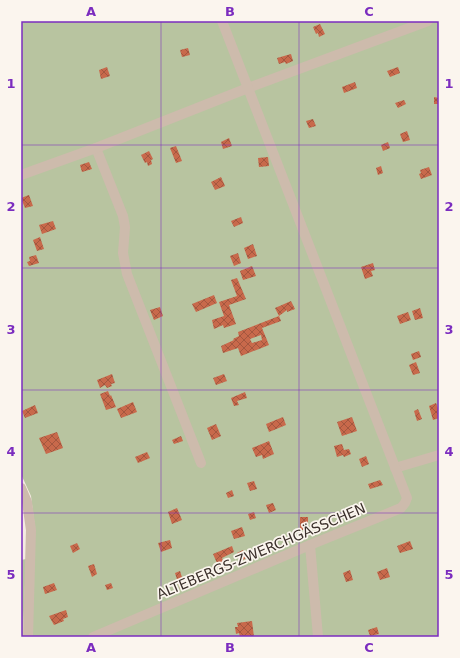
<svg xmlns="http://www.w3.org/2000/svg" width="460" height="658" font-family="'DejaVu Sans',sans-serif">
<style>
.green{fill:#b8c4a0}
.building{fill:url(#building-cross-hatch);fill-rule:evenodd}
.lines{fill:none;stroke-linecap:round;stroke-linejoin:round}
.minor{stroke:#cdbbac;stroke-width:10}
.grid{fill:none;stroke:#7b2cbf;stroke-width:1;stroke-opacity:0.55}
.labels{text-anchor:middle;stroke-width:3.5;stroke-linejoin:round;paint-order:stroke}
.street-label{font-size:14px;fill:#3b302b;stroke:#fbf5ee}
.neatline{fill:none;stroke:#7b2cbf;stroke-width:1.5}
.grid-label{font-size:13px;text-anchor:middle;font-weight:bold;fill:#7b2cbf}
</style>
<defs>
<pattern id="building-cross-hatch" width="8" height="8" patternUnits="userSpaceOnUse"><rect width="8" height="8" fill="#c8694b"/><path d="M0 0l8 8M0 8l8-8" fill="none" stroke="#a4573f"/></pattern>
</defs>
<rect width="100%" height="100%" fill="#f4ebe1"/>
<g class="green">
<polygon points="21,21 439,21 439,637 28,637 35,528 31,496 21,474"/>
<polygon points="26,559 23,637 21,637 21,560"/>
</g>
<g class="building">
<polygon points="320,24 325,34 319,37 318,33 316,34 313,27"/>
<polygon points="188,48 190,55 182,57 180,50"/>
<polygon points="291,54 293,61 286,64 285,62 279,64 277,58"/>
<polygon points="107,67 110,76 101,79 99,70"/>
<polygon points="398,67 400,73 390,77 387,71"/>
<polygon points="355,82 357,88 344,93 342,87"/>
<polygon points="434,97 439,98 439,104 434,104"/>
<polygon points="404,100 406,104 398,108 395,103"/>
<polygon points="313,119 316,126 309,128 306,121"/>
<polygon points="407,131 410,140 403,142 400,134"/>
<polygon points="229,138 232,146 223,149 221,142"/>
<polygon points="388,142 390,148 383,151 381,145"/>
<polygon points="176,146 182,161 176,163 170,148"/>
<polygon points="149,151 153,159 151,160 152,164 148,166 147,162 145,163 141,155"/>
<polygon points="268,157 269,166 259,167 258,158"/>
<polygon points="89,162 92,169 82,172 80,165"/>
<polygon points="381,166 383,173 378,175 376,168"/>
<polygon points="429,167 432,175 421,179 419,174 421,173 420,170"/>
<polygon points="221,177 225,186 215,190 211,182"/>
<polygon points="29,195 33,206 25,208 21,198"/>
<polygon points="241,217 243,223 234,227 231,221"/>
<polygon points="53,221 56,229 42,234 39,225"/>
<polygon points="40,237 44,249 37,251 33,240"/>
<polygon points="253,244 257,256 248,259 244,248"/>
<polygon points="238,253 241,263 234,266 230,256"/>
<polygon points="36,255 39,263 29,266 27,262 30,261 29,257"/>
<polygon points="373,263 375,270 371,271 373,276 365,279 361,267"/>
<polygon points="252,266 256,276 243,280 240,271"/>
<polygon points="237,278 246,299 229,305 236,324 224,328 223,325 214,329 212,320 224,316 219,302 237,296 231,280"/>
<polygon points="214,295 217,303 196,312 192,304"/>
<polygon points="291,301 295,309 287,312 287,310 279,316 275,308"/>
<polygon points="160,307 163,316 154,320 150,310"/>
<polygon points="420,308 423,318 415,320 412,311"/>
<polygon points="408,312 411,320 400,324 397,316"/>
<path d="M279,316L281,321L262,328L269,345L241,356L238,348L223,353L221,346L234,340L233,339L239,336L238,332ZM261,335L262,340L252,343L250,339Z"/>
<polygon points="419,351 421,357 413,360 411,354"/>
<polygon points="416,362 420,373 413,375 409,365"/>
<polygon points="112,374 115,383 111,384 112,386 107,388 105,385 100,388 97,380"/>
<polygon points="224,374 227,381 216,385 213,378"/>
<polygon points="108,391 110,396 111,395 116,407 106,410 100,394"/>
<polygon points="245,392 247,398 237,401 239,405 234,406 231,398"/>
<polygon points="133,402 137,412 121,418 117,409"/>
<polygon points="436,403 439,411 439,418 433,420 429,406"/>
<polygon points="35,405 38,413 25,418 22,411"/>
<polygon points="418,409 422,419 417,421 414,411"/>
<polygon points="283,417 286,425 269,432 266,424"/>
<polygon points="352,417 357,431 342,436 337,422"/>
<polygon points="216,424 221,436 212,440 207,428"/>
<polygon points="57,432 63,448 46,454 39,438"/>
<polygon points="181,436 183,441 174,444 172,440"/>
<polygon points="269,441 274,454 263,459 262,455 256,457 252,448"/>
<polygon points="342,444 344,450 349,449 351,454 344,457 343,455 337,457 334,446"/>
<polygon points="147,452 150,458 138,463 135,457"/>
<polygon points="366,456 369,464 362,467 359,459"/>
<polygon points="380,480 383,485 370,489 368,484"/>
<polygon points="254,481 257,489 250,491 247,483"/>
<polygon points="232,490 234,496 228,498 226,493"/>
<polygon points="273,503 276,510 269,513 266,505"/>
<polygon points="177,508 182,520 172,524 168,512"/>
<polygon points="254,512 256,518 250,520 248,514"/>
<rect x="300" y="517" width="8" height="13"/>
<polygon points="242,527 245,536 234,539 231,531"/>
<polygon points="170,540 172,548 161,552 158,543"/>
<polygon points="410,541 413,549 400,553 397,546"/>
<polygon points="77,543 80,549 73,553 70,546"/>
<polygon points="232,546 234,552 222,558 226,568 220,570 213,554"/>
<polygon points="243,550 247,558 240,561 237,553"/>
<polygon points="94,564 97,574 92,577 88,566"/>
<polygon points="387,568 390,577 380,580 377,572"/>
<polygon points="350,570 353,580 346,582 343,573"/>
<polygon points="180,571 185,587 180,589 175,573"/>
<polygon points="54,583 57,590 45,594 43,587"/>
<polygon points="111,583 113,588 107,590 105,585"/>
<polygon points="66,610 68,617 63,619 64,621 54,625 49,616"/>
<polygon points="252,621 254,637 240,637 239,633 236,634 235,627 238,627 237,623"/>
<polygon points="377,627 379,634 370,636 368,630"/>
</g>
<g class="lines">
<g class="minor">
<polyline points="96,148 123,216 125,227 123,253 127,274 201,463"/>
<polyline points="21,175 96,148 248,88 428,21"/>
<polyline points="395,468 439,455"/>
<polyline points="21,488 27,502 31,530 28,637"/>
<polyline points="310,545 318,637"/>
<polyline points="93,637 310,545 401,508 405,503 407,498 222,21"/>
</g>
</g>
<path class="grid" d="M161,21V637M299,21V637M21,145H439M21,268H439M21,390H439M21,513H439"/>
<g class="labels">
<g class="street-label">
<text transform="translate(261 551) rotate(-23)" y="5">ALTEBERGS-ZWERCHGÄSSCHEN</text>
</g>
</g>
<rect width="460" height="658" fill="none" stroke="#fbf5ee" stroke-width="44"/>
<rect x="22" y="22" width="416" height="614" class="neatline"/>
<g class="grid-label">
<text x="91" y="16">A</text>
<text x="230" y="16">B</text>
<text x="369" y="16">C</text>
<text x="11" y="88">1</text>
<text x="449" y="88">1</text>
<text x="11" y="211">2</text>
<text x="449" y="211">2</text>
<text x="11" y="334">3</text>
<text x="449" y="334">3</text>
<text x="11" y="456">4</text>
<text x="449" y="456">4</text>
<text x="11" y="579">5</text>
<text x="449" y="579">5</text>
<text x="91" y="652">A</text>
<text x="230" y="652">B</text>
<text x="369" y="652">C</text>
</g>
</svg>
